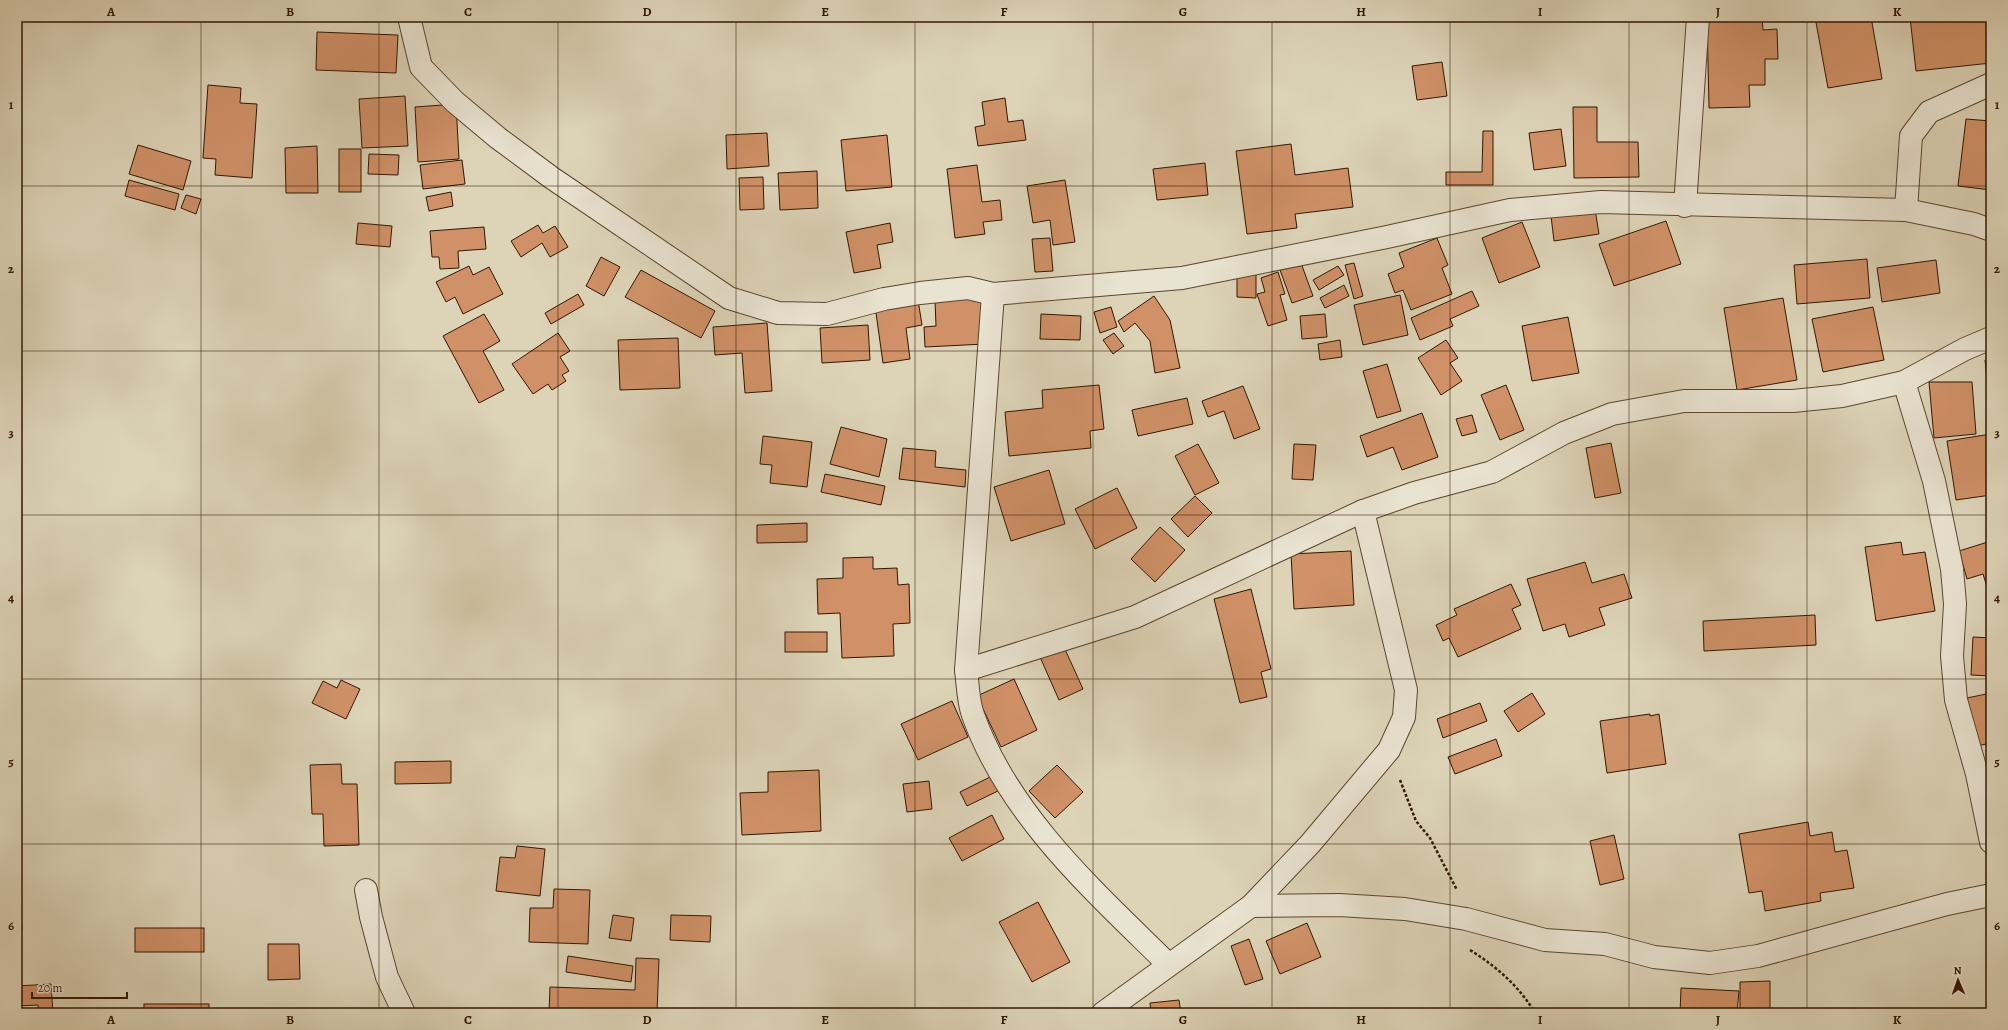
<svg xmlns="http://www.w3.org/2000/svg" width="2008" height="1030" font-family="Alegreya,serif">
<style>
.building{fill:#d09168;stroke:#311700}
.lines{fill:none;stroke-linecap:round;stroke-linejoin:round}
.street-casing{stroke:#5c462e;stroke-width:24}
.path{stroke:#311700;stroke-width:2.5;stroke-dasharray:3 2;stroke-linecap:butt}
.street{stroke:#e9e3d1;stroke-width:22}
.grid{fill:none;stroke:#311700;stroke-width:1;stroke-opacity:0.55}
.neatline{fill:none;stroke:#311700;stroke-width:1.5}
.grid-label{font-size:13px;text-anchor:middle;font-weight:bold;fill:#311700}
</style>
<rect width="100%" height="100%" fill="#ddd4b8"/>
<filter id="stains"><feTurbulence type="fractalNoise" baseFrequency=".005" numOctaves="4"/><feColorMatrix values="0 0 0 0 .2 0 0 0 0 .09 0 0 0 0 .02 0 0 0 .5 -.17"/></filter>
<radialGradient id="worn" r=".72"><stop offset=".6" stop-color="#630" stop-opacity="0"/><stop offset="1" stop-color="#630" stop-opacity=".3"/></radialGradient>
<g class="building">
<polygon points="1707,17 1762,17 1763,30 1777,29 1778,59 1765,59 1765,85 1749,85 1750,107 1709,108"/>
<polygon points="1815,17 1871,17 1882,79 1828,88"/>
<polygon points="1910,17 1991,17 1991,63 1916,71"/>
<polygon points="317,32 398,35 396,73 316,70"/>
<polygon points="1442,62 1447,96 1417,100 1412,66"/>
<polygon points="208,85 241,88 240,103 257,104 252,178 215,175 216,159 203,158"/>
<polygon points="405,96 408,146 362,148 359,99"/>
<polygon points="1005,98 1008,122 1023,120 1026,140 978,146 975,127 985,125 982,102"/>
<polygon points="456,104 459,159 418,162 415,107"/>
<polygon points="1573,107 1597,107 1597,142 1638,142 1639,177 1574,178"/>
<polygon points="1966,119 1991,121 1991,190 1958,186"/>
<polygon points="1561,129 1566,166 1534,170 1529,133"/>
<polygon points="1483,131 1493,131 1493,185 1446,185 1446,172 1482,172"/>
<polygon points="767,133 769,166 727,169 726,135"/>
<polygon points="887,135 892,187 846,191 841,140"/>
<polygon points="1291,144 1295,175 1348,168 1353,207 1295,214 1297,228 1247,234 1236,151"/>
<polygon points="138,145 191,161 183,190 129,174"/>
<polygon points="317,146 318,193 286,193 285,148"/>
<rect x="339" y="149" width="22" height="43"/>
<polygon points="369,154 399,155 398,175 368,174"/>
<polygon points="462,160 465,184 423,189 420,165"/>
<polygon points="1205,163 1208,195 1157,200 1153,169"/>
<polygon points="977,165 982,202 1000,200 1002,220 983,222 985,234 955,238 947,169"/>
<polygon points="817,171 818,208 780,210 778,173"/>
<polygon points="763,177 764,209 740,210 739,178"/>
<polygon points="129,180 179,194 175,210 125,196"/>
<polygon points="1065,180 1075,242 1053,245 1050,220 1033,223 1027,186"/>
<polygon points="451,192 453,206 429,211 426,197"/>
<polygon points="186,195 201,199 196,214 181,208"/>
<polygon points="1595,209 1599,234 1554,241 1551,216"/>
<polygon points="1666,221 1681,264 1614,286 1599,244"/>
<polygon points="1522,222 1540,267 1499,283 1482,238"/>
<polygon points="358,223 392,226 390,247 356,244"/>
<polygon points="890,223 893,242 877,245 881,268 854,273 846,232"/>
<polygon points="538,225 543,233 555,226 568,247 550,257 542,243 521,257 511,241"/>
<polygon points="484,227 486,249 458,251 459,268 440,269 439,257 432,257 430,231"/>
<polygon points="1050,238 1053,271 1035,272 1032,239"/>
<polygon points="1437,238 1448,265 1442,268 1452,294 1411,310 1403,290 1395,293 1388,274 1404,267 1399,253"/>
<polygon points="601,257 620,267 604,296 586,286"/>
<polygon points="1867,259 1870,298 1797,304 1794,265"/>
<polygon points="1936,260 1940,293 1882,302 1877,268"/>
<polygon points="1301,263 1313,296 1292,303 1280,270"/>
<polygon points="1354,263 1363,296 1354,299 1345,265"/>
<polygon points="469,266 473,275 489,267 503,294 463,314 455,297 446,302 436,282"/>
<polygon points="1338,266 1344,275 1319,290 1313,280"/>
<polygon points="641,270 715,311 701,338 625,297"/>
<polygon points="1278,272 1285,294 1280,295 1287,320 1268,326 1257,294 1265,292 1261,278"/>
<polygon points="1237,273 1256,274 1256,298 1237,297"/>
<polygon points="1344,285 1349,296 1325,308 1320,298"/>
<polygon points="1472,291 1479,306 1450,319 1453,326 1420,340 1411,318"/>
<polygon points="578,294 584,305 551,324 545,313"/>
<polygon points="1400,295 1408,335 1363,345 1354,305"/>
<polygon points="1154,296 1170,320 1180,368 1155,373 1150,341 1135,323 1124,332 1118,321"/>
<polygon points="982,297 985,344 925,347 924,327 936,326 935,300"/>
<polygon points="1783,298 1797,380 1737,390 1724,308"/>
<polygon points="918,300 922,325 906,328 910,359 883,363 875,306"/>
<polygon points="1111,307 1117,327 1100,333 1094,312"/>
<polygon points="1873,307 1884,360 1823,372 1812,319"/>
<polygon points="484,314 500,341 483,351 504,390 479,403 443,336"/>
<polygon points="1041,314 1081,316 1080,340 1040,339"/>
<polygon points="1325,314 1327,337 1302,339 1300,316"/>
<polygon points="1568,317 1579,373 1532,381 1522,326"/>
<polygon points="767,323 772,391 745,393 742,353 715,355 713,327"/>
<polygon points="868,325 870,360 822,363 820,328"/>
<polygon points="558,333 570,351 560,357 569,371 562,375 566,381 552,390 548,384 533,394 512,364"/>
<polygon points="1114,333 1124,346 1113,354 1103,340"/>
<polygon points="678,338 680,388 620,390 618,340"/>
<polygon points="1340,340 1342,357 1320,360 1318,344"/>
<polygon points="1446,340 1458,358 1450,363 1462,381 1441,395 1418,358"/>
<polygon points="1991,359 1991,387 1988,388 1985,360"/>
<polygon points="1387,364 1401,411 1377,418 1363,371"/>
<polygon points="1929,382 1972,382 1976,434 1934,438"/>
<polygon points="1099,385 1104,429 1090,431 1091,448 1009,456 1005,412 1043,408 1042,390"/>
<polygon points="1506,385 1524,430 1500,440 1481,395"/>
<polygon points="1243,386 1260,429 1234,439 1224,411 1208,417 1202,401"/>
<polygon points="1187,398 1193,424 1138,436 1132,410"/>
<polygon points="1422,413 1438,457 1402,470 1393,447 1367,457 1360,436"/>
<polygon points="1472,415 1477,432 1462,436 1456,419"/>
<polygon points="841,427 887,439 879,477 830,464"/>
<polygon points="1991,434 1991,495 1956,500 1947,441"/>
<polygon points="763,436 812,442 807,487 770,483 772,465 760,464"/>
<polygon points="1611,443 1621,493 1595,498 1586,448"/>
<polygon points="1198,444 1219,483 1195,495 1175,456"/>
<polygon points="1294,444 1316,445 1313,480 1292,479"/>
<polygon points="903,448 936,451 935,467 966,470 965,487 899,479"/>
<polygon points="1049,470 1065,524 1011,541 994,487"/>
<polygon points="825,474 885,486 881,505 821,492"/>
<polygon points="1117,488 1137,528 1095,549 1075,509"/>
<polygon points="1195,496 1212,513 1188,537 1171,519"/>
<polygon points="807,523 807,542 757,543 757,525"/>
<polygon points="1160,527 1185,550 1155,582 1131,559"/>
<polygon points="1991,541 1991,600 1983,574 1967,579 1959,551"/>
<polygon points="1901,542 1903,555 1925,552 1935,611 1876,621 1865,547"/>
<polygon points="1351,551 1354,605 1294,609 1291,554"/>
<polygon points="873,557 873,569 897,568 898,585 909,584 910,623 893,624 894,656 842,658 840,613 818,614 817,579 843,578 843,558"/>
<polygon points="1585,562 1592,583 1624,574 1632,598 1599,608 1605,625 1569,637 1565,624 1543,631 1527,579"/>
<polygon points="1511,584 1521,605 1512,609 1521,629 1458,657 1449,638 1443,641 1436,625 1457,615 1454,609"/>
<polygon points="1251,589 1271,669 1261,672 1267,697 1240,703 1214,599"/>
<polygon points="1815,615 1816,645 1704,651 1703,621"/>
<rect x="785" y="632" width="42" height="20"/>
<polygon points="1973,637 1991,638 1991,676 1971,675"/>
<polygon points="1064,647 1083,689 1059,700 1040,657"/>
<polygon points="1014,679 1037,730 1001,747 977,696"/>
<polygon points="341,680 360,689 346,719 312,703 323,681 337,688"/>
<polygon points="1532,693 1545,714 1518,732 1504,711"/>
<polygon points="1991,693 1991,743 1977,746 1967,698"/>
<polygon points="952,701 968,737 918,760 901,724"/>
<polygon points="1480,703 1487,721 1443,738 1437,719"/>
<polygon points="1650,714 1650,716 1659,714 1666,764 1607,773 1600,721"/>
<polygon points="1496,739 1502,756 1455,774 1448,757"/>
<polygon points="451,761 451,783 395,784 395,762"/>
<polygon points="341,764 342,784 357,784 359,845 324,846 323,814 312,814 310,765"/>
<polygon points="1057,765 1083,792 1055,818 1029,791"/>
<polygon points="819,770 821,831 742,835 740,793 768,792 768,772"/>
<polygon points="992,776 1000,790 967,806 960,792"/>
<polygon points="929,781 932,809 907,812 903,784"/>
<polygon points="992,815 1004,839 962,861 949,838"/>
<polygon points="1808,822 1810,836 1832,832 1835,852 1847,850 1854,888 1820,893 1821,901 1765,911 1762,891 1749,893 1739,834"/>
<polygon points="1614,835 1624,879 1600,885 1590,841"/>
<polygon points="517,846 545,849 540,896 496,891 500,857 515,858"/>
<polygon points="554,889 590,890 588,944 529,942 530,908 553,908"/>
<polygon points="17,893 20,893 22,930 17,931"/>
<polygon points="1038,902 1070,962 1032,982 999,922"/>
<polygon points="613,915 634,918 631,941 609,938"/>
<polygon points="671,915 711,916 710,942 670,940"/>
<polygon points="1307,923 1321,957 1280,974 1266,941"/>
<rect x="135" y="928" width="69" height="24"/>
<polygon points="1249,939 1263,979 1245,985 1231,946"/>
<polygon points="268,944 299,944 300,979 268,980"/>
<polygon points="568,956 633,966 631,982 566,972"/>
<polygon points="636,958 659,959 657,1013 549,1012 550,987 635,990"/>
<polygon points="1770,981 1770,1009 1814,1009 1814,1013 1740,1013 1740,982"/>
<polygon points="51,984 53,1013 38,1013 38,1005 17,1006 17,986"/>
<polygon points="1681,988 1739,991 1737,1013 1680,1013"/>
<polygon points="1179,1000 1181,1013 1151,1013 1150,1003"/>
<rect x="144" y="1004" width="65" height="9"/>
</g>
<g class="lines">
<g class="street-casing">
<g id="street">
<polyline points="409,17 421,67 455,102 498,138 552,178 729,298 778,313 827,314 884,299 920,293 968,288 993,294 1182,278 1387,237 1510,210 1601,202 1906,210 1974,224 1991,230"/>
<polyline points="1685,206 1698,17"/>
<polyline points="1906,210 1911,136 1929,112 1991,84"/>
<path d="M993,294L966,670C968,685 968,702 973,715C1009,816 1094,891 1168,964"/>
<polyline points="1904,382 1934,481 1952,569 1955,604 1952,656 1956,700 1977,774 1991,842"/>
<polyline points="966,670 1135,617 1363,511 1414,493 1492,472 1564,433 1612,414 1684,401 1793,401 1842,396 1904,382 1965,349 1991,338"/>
<polyline points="366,890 371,917 387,977 404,1013"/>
<polyline points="1251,906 1339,905 1405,909 1466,919 1545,940 1605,944 1654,957 1710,963 1758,956 1947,904 1991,895"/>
<polyline points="1103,1013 1251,906 1310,844 1389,750 1404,717 1406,690 1363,511"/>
</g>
</g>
<g class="path">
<polyline points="1400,780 1416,821 1430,838 1457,890"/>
<path d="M1470,950C1497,967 1519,986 1535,1013"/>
</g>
<use href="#street" class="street"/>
</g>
<path class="grid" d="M201,17V1013M379,17V1013M558,17V1013M736,17V1013M915,17V1013M1093,17V1013M1272,17V1013M1450,17V1013M1629,17V1013M1807,17V1013M17,186H1991M17,351H1991M17,515H1991M17,679H1991M17,844H1991"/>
<rect width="2008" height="1030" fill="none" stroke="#ddd4b8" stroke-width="44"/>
<g transform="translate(1958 980) rotate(358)" stroke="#e9e3d1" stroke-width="3" paint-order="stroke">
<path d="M0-3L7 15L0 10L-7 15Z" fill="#311700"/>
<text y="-6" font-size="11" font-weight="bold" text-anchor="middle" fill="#311700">N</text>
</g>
<path d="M32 992v6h95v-6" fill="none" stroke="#311700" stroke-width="2"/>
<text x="38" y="992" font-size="12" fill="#311700" stroke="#e9e3d1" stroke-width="3" paint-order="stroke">20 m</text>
<rect x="22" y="22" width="1964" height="986" class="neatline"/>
<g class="grid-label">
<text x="111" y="16">A</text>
<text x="290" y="16">B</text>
<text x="468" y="16">C</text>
<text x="647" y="16">D</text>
<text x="825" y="16">E</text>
<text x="1004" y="16">F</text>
<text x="1183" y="16">G</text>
<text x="1361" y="16">H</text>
<text x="1540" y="16">I</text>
<text x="1718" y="16">J</text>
<text x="1897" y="16">K</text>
<text x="11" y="109">1</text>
<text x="1997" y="109">1</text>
<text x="11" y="273">2</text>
<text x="1997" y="273">2</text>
<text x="11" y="437">3</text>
<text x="1997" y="437">3</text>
<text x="11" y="602">4</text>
<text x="1997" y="602">4</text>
<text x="11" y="766">5</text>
<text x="1997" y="766">5</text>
<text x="11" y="930">6</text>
<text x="1997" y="930">6</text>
<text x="111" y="1024">A</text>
<text x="290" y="1024">B</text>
<text x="468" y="1024">C</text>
<text x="647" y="1024">D</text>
<text x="825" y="1024">E</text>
<text x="1004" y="1024">F</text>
<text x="1183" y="1024">G</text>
<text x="1361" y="1024">H</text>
<text x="1540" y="1024">I</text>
<text x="1718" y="1024">J</text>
<text x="1897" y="1024">K</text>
</g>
<rect width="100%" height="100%" filter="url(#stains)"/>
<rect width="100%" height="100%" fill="url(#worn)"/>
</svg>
